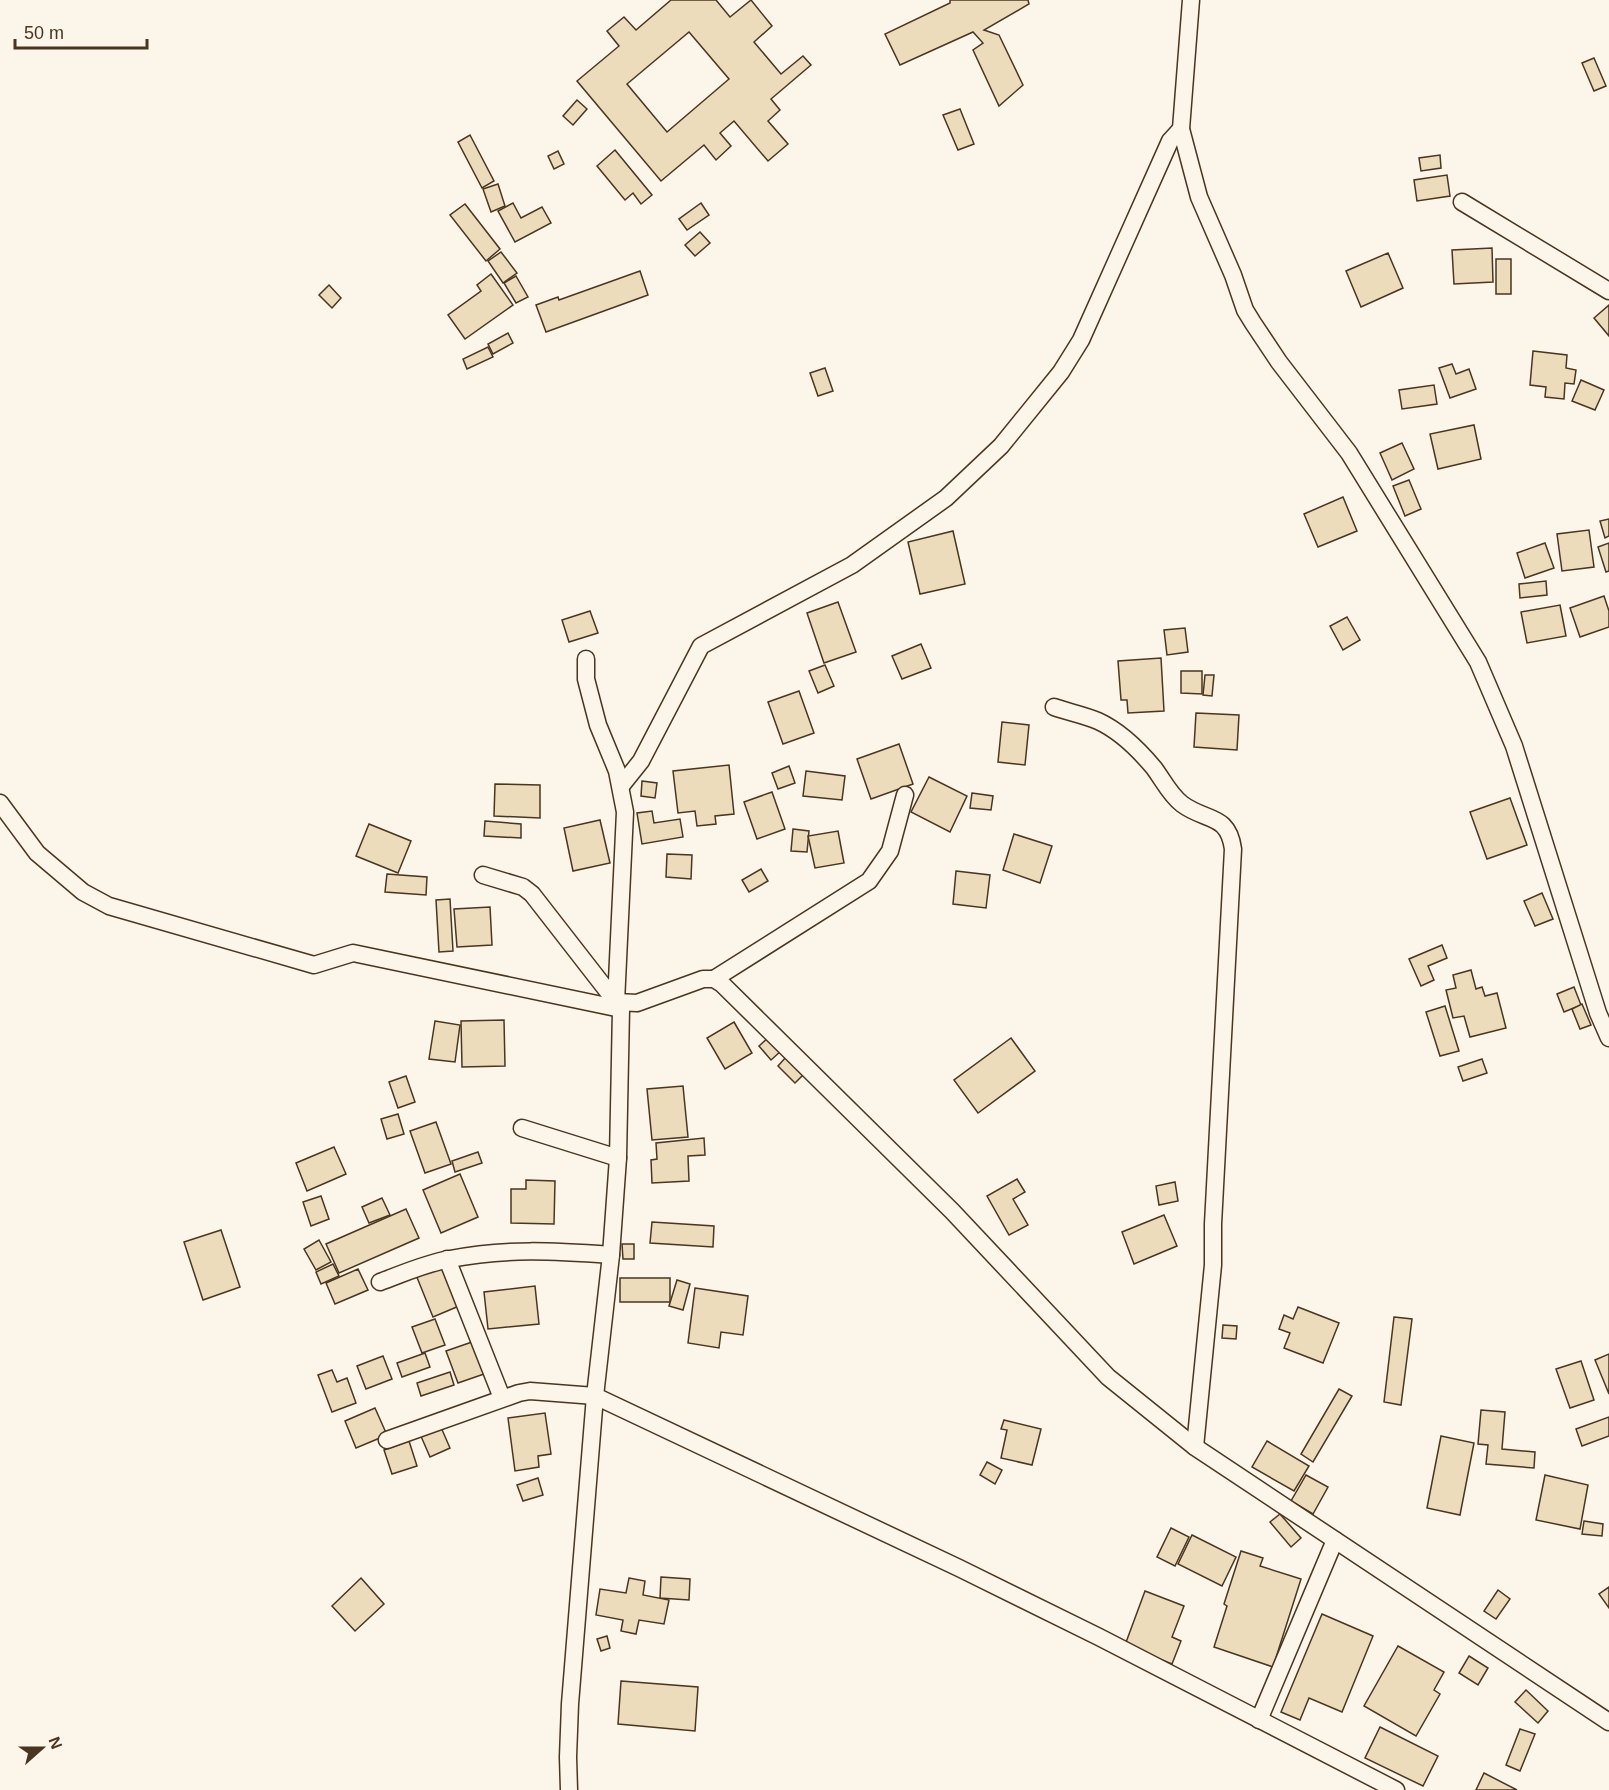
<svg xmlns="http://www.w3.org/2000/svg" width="1609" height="1790" font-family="Helvetica,sans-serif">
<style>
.building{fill:#ecdcbc;stroke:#4a3520;stroke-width:1.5;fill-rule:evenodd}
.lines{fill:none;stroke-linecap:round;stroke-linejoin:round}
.street-casing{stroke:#4a3520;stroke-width:19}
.street{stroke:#fbf6e9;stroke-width:16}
</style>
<rect width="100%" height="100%" fill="#fbf6e9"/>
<g class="building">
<path d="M671,0H716L730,17L751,0L772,26L754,42L781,74L803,56L811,65L771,99L780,110L768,121L788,144L768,161L734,121L720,133L731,146L716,160L704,145L661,181L577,81L619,46L607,31L624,17L636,30ZM689,32L729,79L667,132L627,84Z"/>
<polygon points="950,0 1028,0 1029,4 984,30 999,35 1023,85 999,106 973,50 983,43 973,32 900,65 885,34 950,3"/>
<polygon points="1594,58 1606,86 1594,91 1582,63"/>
<polygon points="577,100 587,109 573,125 563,116"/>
<polygon points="960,109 974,144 958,150 943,115"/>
<polygon points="470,135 494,181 482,188 458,142"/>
<polygon points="615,150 652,195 641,204 633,193 625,200 597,166"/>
<polygon points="558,151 564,164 554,169 548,156"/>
<polygon points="1440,155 1441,168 1421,171 1419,158"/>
<polygon points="1447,175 1450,196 1417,201 1414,180"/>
<polygon points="498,184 505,206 491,212 483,189"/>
<polygon points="513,203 521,218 542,207 551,223 515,242 498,211"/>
<polygon points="701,203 709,215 687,230 679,219"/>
<polygon points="465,204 500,249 486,261 450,215"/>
<polygon points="700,232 710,243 695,256 685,245"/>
<polygon points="1492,248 1493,282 1454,284 1452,250"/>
<polygon points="501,252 517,273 503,283 488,261"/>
<polygon points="1388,253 1403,288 1361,307 1346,271"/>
<rect x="1496" y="259" width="15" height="35"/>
<polygon points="640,271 648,295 546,332 536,305 558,297 559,300"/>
<polygon points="491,274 513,305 465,339 448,315 481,291 477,285"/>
<polygon points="516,276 528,297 516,303 504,283"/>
<polygon points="329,285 341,298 332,308 319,295"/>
<polygon points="1609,305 1609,336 1594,318"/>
<polygon points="508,333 513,343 493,354 488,344"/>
<polygon points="488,347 493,357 467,369 463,359"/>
<polygon points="1533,351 1567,355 1566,368 1576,370 1574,384 1565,383 1564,399 1545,397 1546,387 1530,385"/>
<polygon points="1452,364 1456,374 1469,369 1476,389 1450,398 1439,368"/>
<polygon points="825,368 833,391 818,396 810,373"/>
<polygon points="1581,380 1604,390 1595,410 1572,401"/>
<polygon points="1434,385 1437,404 1402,409 1399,390"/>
<polygon points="1474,425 1481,459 1438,469 1430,434"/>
<polygon points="1402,443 1414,469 1392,480 1380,453"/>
<polygon points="1409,480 1421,509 1405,516 1393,486"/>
<polygon points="1343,497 1357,531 1318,547 1304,514"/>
<polygon points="1609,519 1609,536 1605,538 1600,521"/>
<polygon points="1589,530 1594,567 1562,571 1557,534"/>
<polygon points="953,531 965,584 920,594 908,542"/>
<polygon points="1545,543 1554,568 1525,578 1517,553"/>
<polygon points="1609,543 1609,571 1606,572 1598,547"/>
<polygon points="1546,581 1547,595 1520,598 1519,584"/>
<polygon points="1604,596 1609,611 1609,627 1580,637 1570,608"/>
<polygon points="838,602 856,652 824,663 807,613"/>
<polygon points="1560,605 1566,636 1527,643 1521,612"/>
<polygon points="590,611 598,633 569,642 562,620"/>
<polygon points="1347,617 1360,640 1343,650 1330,626"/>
<polygon points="1185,628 1188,652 1167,655 1164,630"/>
<polygon points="921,644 931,668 902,679 892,656"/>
<polygon points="1161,658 1164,711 1128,713 1127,700 1121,700 1118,661"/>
<polygon points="825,665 834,686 818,693 809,671"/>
<polygon points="1181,671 1202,671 1202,694 1181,693"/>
<polygon points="1205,675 1214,675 1212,696 1203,695"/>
<polygon points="799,691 814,733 783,744 768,702"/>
<polygon points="1196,713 1239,715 1237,750 1194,747"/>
<polygon points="1002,722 1029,725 1025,765 998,762"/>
<polygon points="899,744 913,784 871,799 857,759"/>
<polygon points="729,765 734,814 715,816 716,824 697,826 695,811 678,813 673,771"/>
<polygon points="789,766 795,783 778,789 772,773"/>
<polygon points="806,771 845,776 842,800 803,796"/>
<polygon points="929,777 967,796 950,832 911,812"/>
<polygon points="642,781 657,783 655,798 641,796"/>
<polygon points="495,784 540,785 540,818 494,816"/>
<polygon points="772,792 785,829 757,839 744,802"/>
<polygon points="972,793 993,796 991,810 970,808"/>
<polygon points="1510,798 1527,845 1487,859 1470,812"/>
<polygon points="652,811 654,823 680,819 683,837 642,844 637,813"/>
<polygon points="600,820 610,863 573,871 564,828"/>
<polygon points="485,821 521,824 521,838 484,836"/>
<polygon points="369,824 411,841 398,873 356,856"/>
<polygon points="793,829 809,831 807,852 791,851"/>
<polygon points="838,831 844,863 815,868 808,836"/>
<polygon points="1014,834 1052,846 1040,883 1003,870"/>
<polygon points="667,854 692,855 691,879 666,877"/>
<polygon points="761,869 768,881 749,892 742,880"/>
<polygon points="956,871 990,875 986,908 953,904"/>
<polygon points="387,874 427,877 426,895 385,892"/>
<polygon points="1542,893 1553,919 1535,926 1524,901"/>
<polygon points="450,899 453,951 439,952 436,900"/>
<polygon points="490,907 492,945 457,947 454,909"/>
<polygon points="1442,945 1447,958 1428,966 1434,980 1421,986 1409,959"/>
<polygon points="1471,970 1476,989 1482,987 1485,996 1497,993 1506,1028 1470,1037 1464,1016 1453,1018 1446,990 1456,988 1453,975"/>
<polygon points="1574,987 1581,1005 1564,1012 1557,994"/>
<polygon points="1582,1004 1591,1025 1580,1029 1572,1009"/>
<polygon points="1445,1006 1459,1051 1440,1056 1426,1012"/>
<polygon points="504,1020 505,1066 462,1067 461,1021"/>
<polygon points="435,1021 460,1025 455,1062 429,1059"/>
<polygon points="734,1022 752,1053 725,1069 707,1038"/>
<polygon points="769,1037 781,1051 771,1060 759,1046"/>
<polygon points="1011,1038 1035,1071 978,1113 954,1080"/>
<polygon points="786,1057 804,1074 795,1083 778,1066"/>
<polygon points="1482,1059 1487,1073 1463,1081 1458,1067"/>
<polygon points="406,1076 415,1102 398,1108 389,1082"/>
<polygon points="683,1086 688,1137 652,1140 647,1089"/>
<polygon points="398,1114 404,1134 387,1139 381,1119"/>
<polygon points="436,1122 451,1164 425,1173 410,1131"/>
<polygon points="704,1138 705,1155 688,1156 689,1181 652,1183 651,1160 657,1159 656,1143"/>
<polygon points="334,1147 346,1174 307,1191 296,1163"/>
<polygon points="478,1152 482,1163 455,1172 452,1161"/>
<polygon points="460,1174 478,1217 441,1233 423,1190"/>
<polygon points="1017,1179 1025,1192 1013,1199 1028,1225 1009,1235 987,1196"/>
<polygon points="526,1180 555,1181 554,1224 511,1223 511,1189 526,1189"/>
<polygon points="1175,1182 1178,1201 1159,1205 1156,1186"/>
<polygon points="321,1196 329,1219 311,1226 303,1202"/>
<polygon points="382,1198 390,1215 369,1223 362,1207"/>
<polygon points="406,1209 419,1238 339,1273 326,1244"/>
<polygon points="1164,1215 1177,1246 1134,1264 1122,1232"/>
<polygon points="652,1222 714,1226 713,1247 650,1243"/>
<polygon points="221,1230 240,1287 203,1300 184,1242"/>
<polygon points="319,1240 331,1262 316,1270 304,1249"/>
<polygon points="622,1244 634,1244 634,1259 623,1259"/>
<polygon points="333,1264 339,1276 321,1284 316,1272"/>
<polygon points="442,1264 459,1306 433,1317 416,1275"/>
<polygon points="358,1269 368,1290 335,1304 326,1283"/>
<rect x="620" y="1278" width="50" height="24"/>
<polygon points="677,1280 690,1284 683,1310 669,1306"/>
<polygon points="535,1286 539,1324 488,1329 484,1292"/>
<polygon points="695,1288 748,1296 743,1335 721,1332 719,1348 688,1343"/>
<polygon points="1298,1307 1339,1323 1323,1363 1284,1348 1290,1333 1279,1329 1284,1315 1293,1319"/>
<polygon points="1394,1317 1412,1319 1401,1405 1384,1402"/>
<polygon points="435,1319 445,1345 422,1353 412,1327"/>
<polygon points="1223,1325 1237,1326 1236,1339 1222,1338"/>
<polygon points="472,1342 484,1374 458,1383 446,1351"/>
<polygon points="425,1353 430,1367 402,1377 397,1363"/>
<polygon points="1609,1354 1609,1394 1595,1360"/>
<polygon points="383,1356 392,1379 366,1389 357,1366"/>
<polygon points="1581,1361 1594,1400 1570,1408 1556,1369"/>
<polygon points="332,1370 337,1382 347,1378 356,1403 332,1412 318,1375"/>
<polygon points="450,1372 454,1385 421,1396 417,1383"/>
<polygon points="1339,1389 1352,1396 1313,1462 1301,1454"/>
<polygon points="375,1408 387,1435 356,1448 345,1421"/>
<polygon points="1481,1410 1505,1412 1502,1449 1535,1452 1534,1468 1486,1464 1488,1445 1478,1444"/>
<polygon points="545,1413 551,1454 538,1456 539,1467 515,1471 508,1418"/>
<polygon points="1609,1417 1609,1436 1582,1446 1576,1429"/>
<polygon points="1004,1420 1041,1429 1032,1465 1001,1458 1007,1430 1001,1429"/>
<polygon points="440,1425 450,1448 430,1457 420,1434"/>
<polygon points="1441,1436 1474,1443 1460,1515 1427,1508"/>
<polygon points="409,1441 417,1466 392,1474 384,1450"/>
<polygon points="1267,1441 1309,1466 1294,1491 1252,1467"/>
<polygon points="987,1462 1002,1470 995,1484 980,1475"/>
<polygon points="1306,1475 1328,1487 1313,1514 1291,1501"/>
<polygon points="1545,1475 1588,1485 1580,1529 1536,1520"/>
<polygon points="538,1478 543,1495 523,1501 517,1485"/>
<polygon points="1280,1514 1301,1538 1291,1547 1270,1522"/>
<polygon points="1584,1521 1603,1524 1602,1536 1582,1534"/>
<polygon points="1171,1528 1189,1537 1175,1566 1157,1557"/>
<polygon points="1192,1535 1236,1557 1222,1586 1178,1564"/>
<polygon points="1241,1551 1263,1558 1260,1566 1301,1579 1273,1667 1214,1647 1227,1606 1224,1604"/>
<polygon points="661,1577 690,1579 689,1600 660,1598"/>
<polygon points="361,1578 384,1604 355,1631 332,1606"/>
<polygon points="629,1578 645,1581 643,1595 669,1600 664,1624 639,1620 636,1634 621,1631 623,1620 596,1615 600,1589 626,1593"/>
<polygon points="1609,1587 1609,1608 1599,1594"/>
<polygon points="1498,1590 1510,1599 1496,1619 1484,1611"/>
<polygon points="1145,1591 1184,1606 1172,1637 1181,1641 1172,1664 1125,1645"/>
<polygon points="1322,1614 1373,1636 1342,1712 1309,1698 1300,1720 1281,1712"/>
<polygon points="607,1636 610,1648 601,1651 597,1639"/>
<polygon points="1398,1646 1444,1672 1434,1690 1440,1694 1416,1736 1364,1706"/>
<polygon points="1469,1656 1488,1668 1478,1685 1459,1673"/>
<polygon points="621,1681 698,1687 695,1731 618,1724"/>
<polygon points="1526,1690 1548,1711 1538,1723 1515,1702"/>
<polygon points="1380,1727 1438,1756 1423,1786 1365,1758"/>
<polygon points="1520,1729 1535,1734 1520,1771 1506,1765"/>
<polygon points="1484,1773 1517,1790 1476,1790"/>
</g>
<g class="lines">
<g class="street-casing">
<g id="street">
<polyline points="1191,0 1181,129 1199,197 1233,275 1245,310 1253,323 1279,362 1349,453 1478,662 1514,746 1598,1013 1609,1038"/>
<polyline points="1462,202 1609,291"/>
<path d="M1054,707C1068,712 1084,715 1098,721C1120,731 1139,750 1154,768C1163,780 1170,795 1182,804C1206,822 1228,813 1233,849L1213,1224V1265L1195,1447"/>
<polyline points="621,786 641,761 701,646 852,565 946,498 1001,446 1061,372 1081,340 1170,141 1181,129"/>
<polyline points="0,803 37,853 83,892 109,906 314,965 353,953 621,1009"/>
<polyline points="483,875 523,887 532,894 616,1002 637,1003 703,979 714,979 722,984 952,1211 1108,1377 1195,1447 1609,1722"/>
<polyline points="714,979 869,881 890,851 905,795"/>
<polyline points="522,1128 618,1158"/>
<polyline points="447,1259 502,1398"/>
<path d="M380,1282C402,1274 426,1263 450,1259C506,1248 554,1251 611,1255"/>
<polyline points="387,1440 519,1393 530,1391 595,1396 959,1568 1099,1637 1396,1790"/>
<polyline points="1259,1720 1335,1540"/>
<polyline points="569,1790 568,1757 570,1704 595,1396 611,1255 618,1158 621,1009 616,1002 625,812 617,771 598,725 586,679 586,659"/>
</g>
</g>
<use href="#street" class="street"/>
</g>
<g transform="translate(42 1748) rotate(69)" stroke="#fbf6e9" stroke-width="4.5" paint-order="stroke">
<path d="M0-4.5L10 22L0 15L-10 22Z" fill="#4a3520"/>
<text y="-9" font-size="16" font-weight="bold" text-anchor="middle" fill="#4a3520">N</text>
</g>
<path d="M15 39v9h132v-9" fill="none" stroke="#4a3520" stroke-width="3"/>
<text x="24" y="39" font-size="18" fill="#4a3520" stroke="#fbf6e9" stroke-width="4.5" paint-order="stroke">50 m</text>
</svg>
